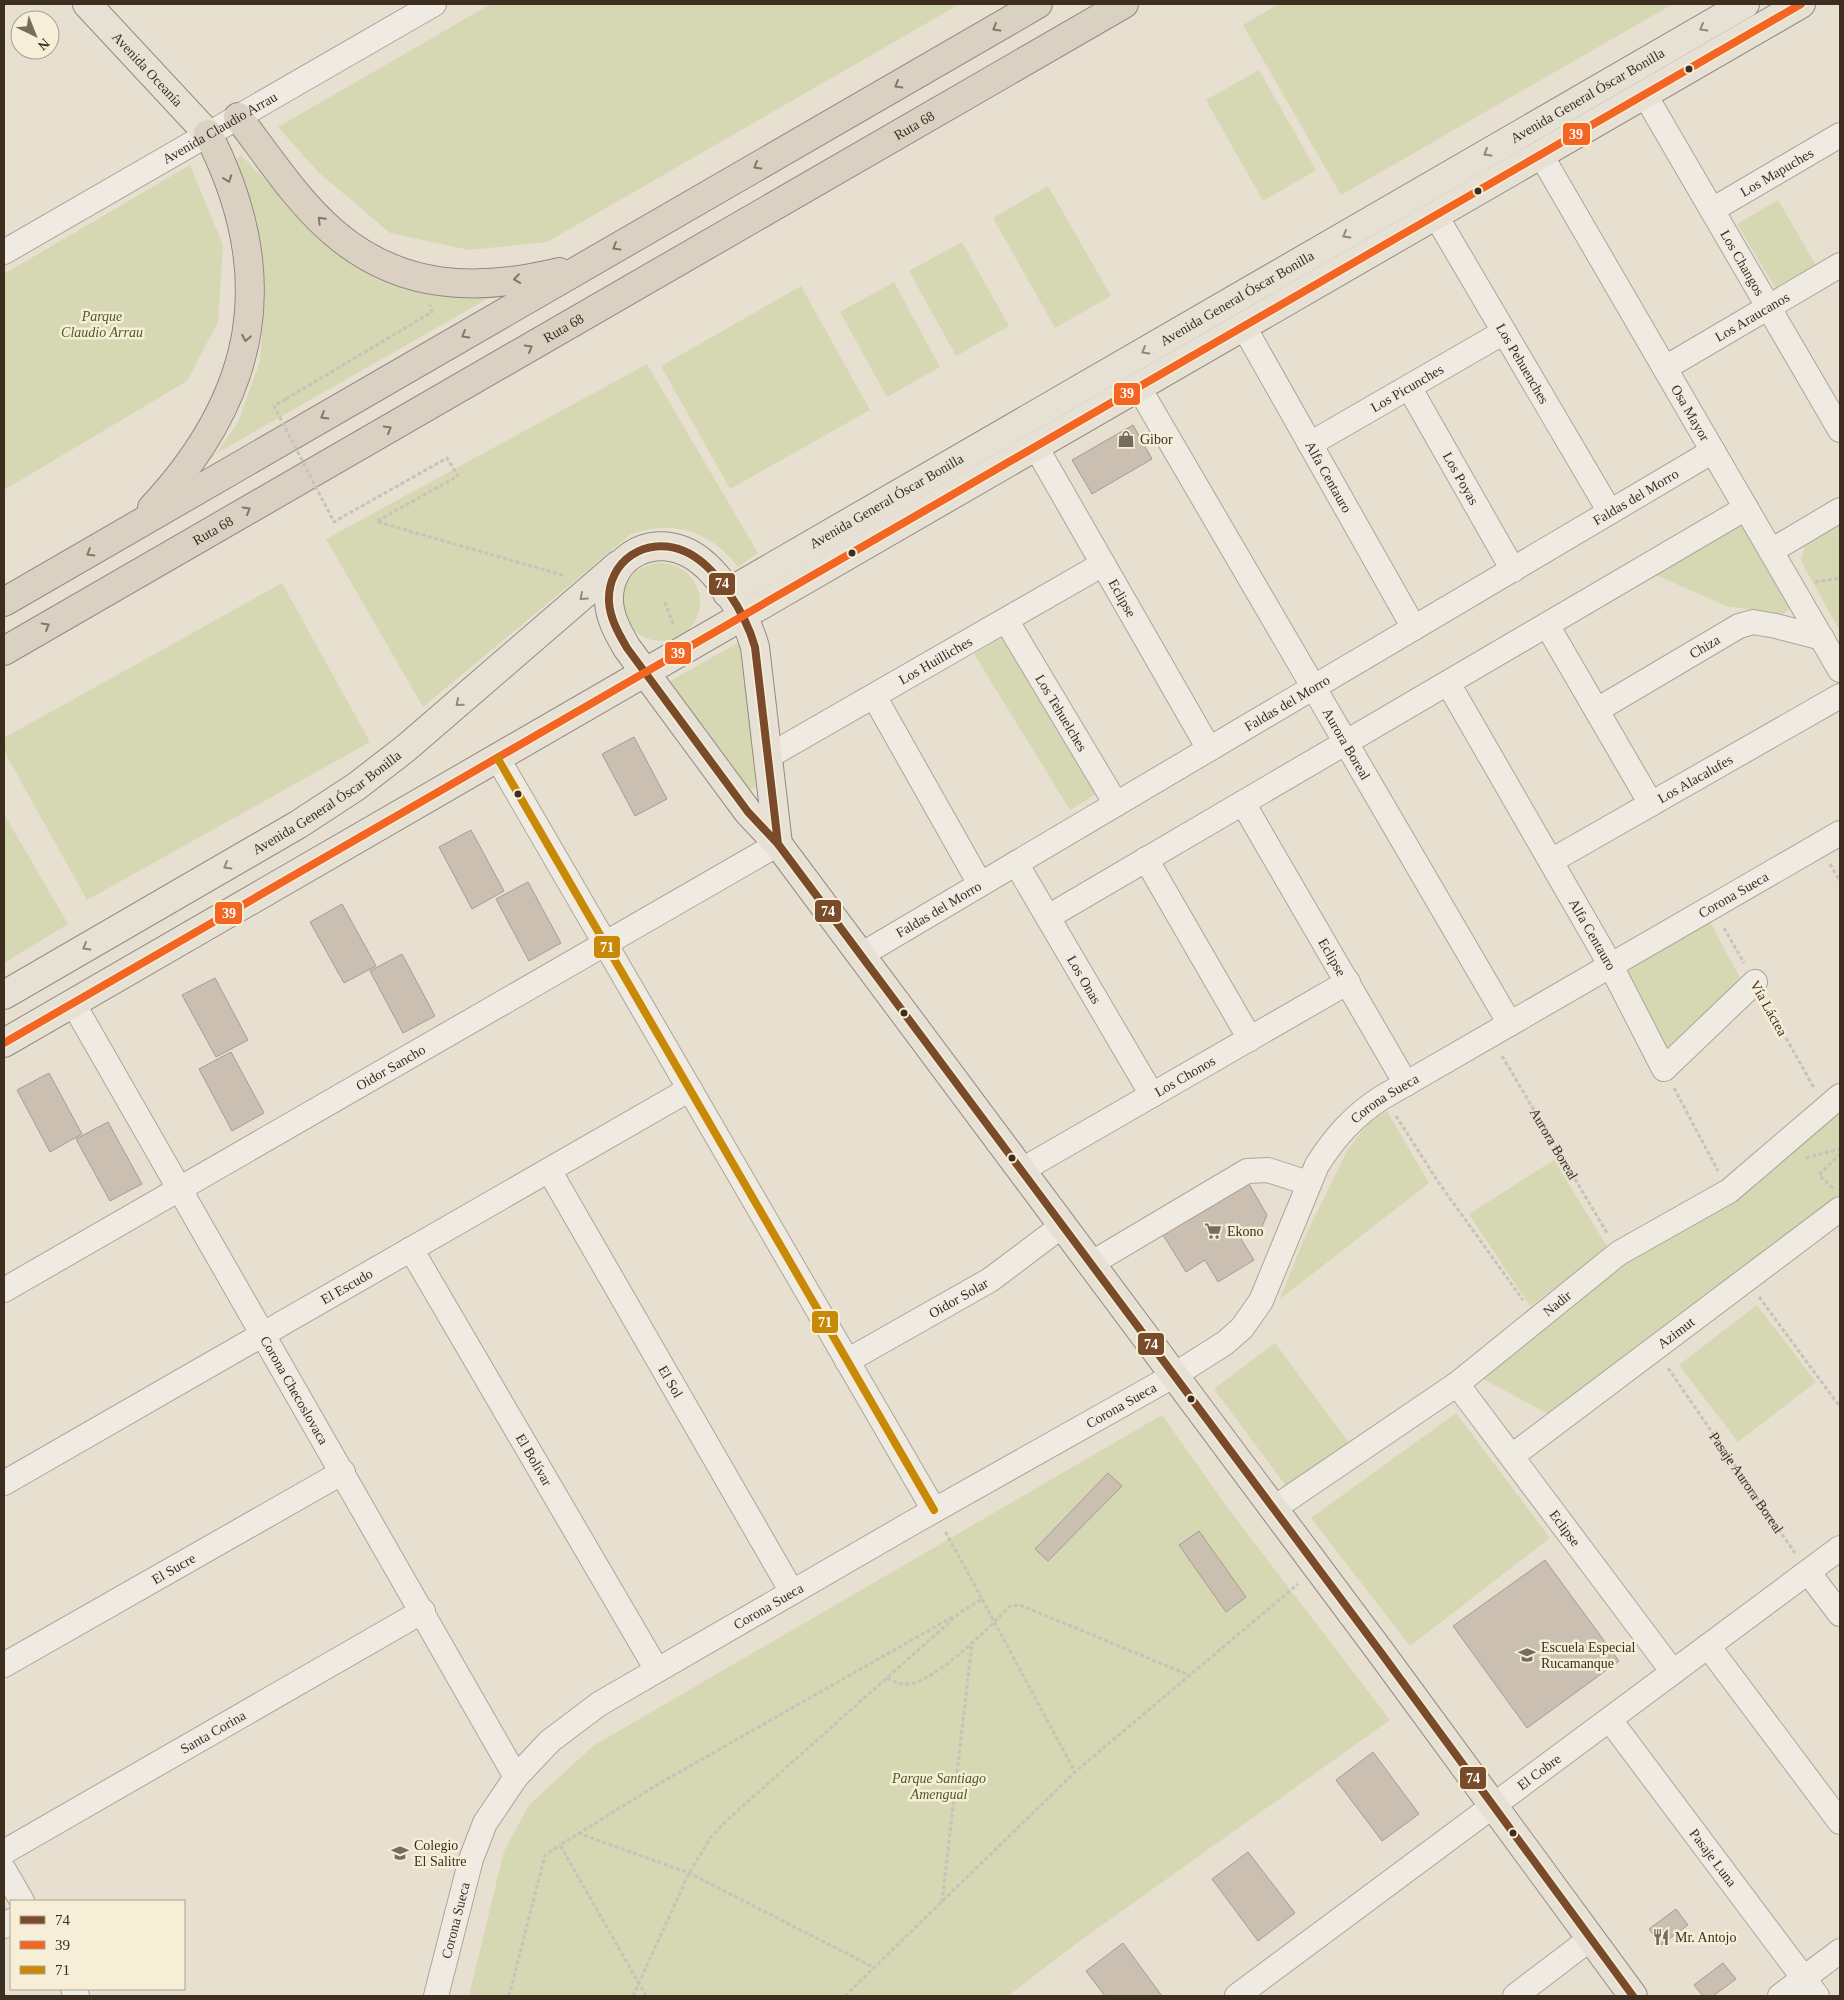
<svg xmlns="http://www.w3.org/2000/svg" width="1844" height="2000" font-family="'Times New Roman',serif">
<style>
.green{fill:#d6d7b3}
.building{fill:#cbbfb2;stroke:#a89c90}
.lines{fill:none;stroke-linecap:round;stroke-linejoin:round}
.minor-casing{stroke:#ada599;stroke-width:26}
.major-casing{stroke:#928b80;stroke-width:30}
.highway-casing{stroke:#928b80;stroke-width:30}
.path{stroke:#c8c2b9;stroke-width:3;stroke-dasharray:4 2.5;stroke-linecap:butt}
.minor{stroke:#efebe3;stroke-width:24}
.major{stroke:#e6e1d4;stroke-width:28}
.highway{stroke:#dad1c2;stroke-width:28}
.path-bridge{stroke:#c8c2b9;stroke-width:3;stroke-dasharray:4 2.5;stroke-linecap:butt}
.bus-1-casing{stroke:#f7eed8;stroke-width:11}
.bus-2-casing{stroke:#f7eed8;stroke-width:11}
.bus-3-casing{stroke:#f7eed8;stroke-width:11}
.bus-1{stroke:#7a4b2a;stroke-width:8}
.bus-2{stroke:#f26522;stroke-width:8}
.bus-3{stroke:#c88808;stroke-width:8}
.oneway{stroke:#847769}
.oneway2{stroke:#92887a}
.bus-dot{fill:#3d2e20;stroke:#f7eed8;stroke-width:2}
.labels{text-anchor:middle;stroke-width:5;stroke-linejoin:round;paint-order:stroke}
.street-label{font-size:14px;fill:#3d2e20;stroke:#f7eed8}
.park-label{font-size:14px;font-style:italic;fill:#4d5a26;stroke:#f7eed8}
.poi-label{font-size:14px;fill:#3d2e20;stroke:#f7eed8;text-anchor:start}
.line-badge{stroke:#f7eed8;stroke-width:2}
.badge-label{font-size:14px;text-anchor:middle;font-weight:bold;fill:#fff}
</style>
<rect width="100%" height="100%" fill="#e7e0d1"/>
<g class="green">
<polygon points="491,4 960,4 547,242 469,250 390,233 318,172 278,127"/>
<polygon points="1279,4 1673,4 1341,195 1243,25"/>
<polygon points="1259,70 1316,170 1263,201 1206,100"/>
<polygon points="241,155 301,217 486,292 487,299 217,453 238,422 260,361 265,290 249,211 231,164"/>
<polygon points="190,165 223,245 218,322 187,381 4,490 4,274"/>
<polygon points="1048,186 1111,296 1055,328 993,218"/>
<polygon points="1778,200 1820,272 1780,296 1737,224"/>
<polygon points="962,242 1009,326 956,356 909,271"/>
<polygon points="894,282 940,367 887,397 840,312"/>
<polygon points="801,286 870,410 730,489 661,366"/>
<path d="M647,364L758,553L738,567C711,531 673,519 631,534L423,707L326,539Z"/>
<polygon points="1744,513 1795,603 1783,614 1726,606 1647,571"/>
<polygon points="1840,522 1840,631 1801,561 1805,544"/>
<circle cx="661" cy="602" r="39"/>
<polygon points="282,583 370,742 87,900 4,751 4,738"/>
<polygon points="1002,637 1098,793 1070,810 974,654"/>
<polygon points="741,641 759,784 748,791 665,684"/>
<polygon points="4,814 68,924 4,963"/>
<polygon points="1709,920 1745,987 1667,1060 1622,974"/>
<polygon points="1387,1111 1429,1183 1280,1299 1304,1239 1347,1151 1367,1124"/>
<polygon points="1840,1111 1840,1198 1550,1415 1483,1379 1621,1262"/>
<polygon points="1554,1160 1608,1248 1530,1306 1469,1214"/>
<polygon points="1757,1305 1816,1382 1738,1442 1679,1365"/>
<polygon points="1275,1343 1350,1444 1289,1490 1214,1389"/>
<polygon points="1456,1413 1550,1538 1410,1646 1311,1518"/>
<polygon points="1162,1415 1230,1511 1390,1720 1077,1943 1008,1996 469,1996 504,1851 529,1805 593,1746"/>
</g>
<g class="building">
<polygon points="1133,425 1152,459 1092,494 1072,460"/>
<polygon points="634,737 667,799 635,816 602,754"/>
<polygon points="471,830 504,891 472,909 439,847"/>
<polygon points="528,882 561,943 529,961 496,899"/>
<polygon points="342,904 376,966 344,983 310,922"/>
<polygon points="402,954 435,1016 403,1033 370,971"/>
<polygon points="215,978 248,1040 216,1057 182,995"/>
<polygon points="231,1052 264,1113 232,1131 199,1069"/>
<polygon points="49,1073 82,1134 50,1152 17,1090"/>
<polygon points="108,1122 142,1184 110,1201 76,1139"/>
<polygon points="1249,1184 1267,1215 1262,1227 1241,1239 1254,1260 1218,1282 1205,1260 1186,1272 1163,1235"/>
<polygon points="1108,1473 1122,1486 1048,1561 1035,1549"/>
<polygon points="1199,1531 1246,1597 1226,1612 1179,1545"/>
<polygon points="1545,1560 1619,1661 1527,1728 1453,1626"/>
<polygon points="1373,1752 1419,1814 1382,1841 1336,1780"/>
<polygon points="1248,1852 1295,1913 1258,1941 1212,1879"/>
<polygon points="1676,1909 1688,1925 1661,1945 1649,1929"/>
<polygon points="1123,1943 1162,1996 1105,1996 1086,1971"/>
<polygon points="1723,1963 1736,1979 1713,1996 1703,1996 1694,1985"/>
</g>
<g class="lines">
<g class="minor-casing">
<g id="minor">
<path id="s3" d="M1645,95L1840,430"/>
<path id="s4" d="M1541,155L1840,670"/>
<path id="s5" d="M1712,210L1840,135"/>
<path id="s6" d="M1436,216L1610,512"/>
<path id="s7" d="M4,252L434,4"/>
<path id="s8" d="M1244,327L1414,628"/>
<path id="s9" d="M1665,368L1840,265"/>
<path id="s10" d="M1409,387L1513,570"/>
<path id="s11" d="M1139,388L1510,1024"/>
<path id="s12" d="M1310,444L1504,332"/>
<path id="s13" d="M1036,447L1209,749"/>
<polyline points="1771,551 1840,510"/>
<path id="s14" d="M1006,620L1116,804"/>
<polyline points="1547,625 1651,804"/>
<path id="s15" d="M1448,683L1611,966L1664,1069L1755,982"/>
<polyline points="874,696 980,884"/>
<path id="s16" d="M1597,710L1739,626L1753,622L1776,626L1822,638"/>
<path id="s17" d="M769,756L1103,564"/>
<polyline points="498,759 934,1510"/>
<path id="s18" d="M1243,803L1406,1084"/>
<polyline points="1146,859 1250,1039"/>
<path id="s19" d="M1551,861L1840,696"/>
<path id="s20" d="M1016,863L1152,1095"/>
<polyline points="1048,917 1746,508"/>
<path id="s21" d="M861,955L1713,451"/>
<path id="s22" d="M73,1003L516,1777"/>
<path id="s23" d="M549,1170L792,1592"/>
<path id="s24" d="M1022,1170L1348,982"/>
<path id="s25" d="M411,1249L657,1670"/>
<polyline points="1092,1263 1247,1171 1268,1170 1308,1183"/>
<path id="s26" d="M4,1290L778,844"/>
<path id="s27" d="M847,1361L990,1280L1063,1225"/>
<path id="s28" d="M1457,1384L1673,1672"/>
<path id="s29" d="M1512,1456L1840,1209"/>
<path id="s30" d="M4,1483L690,1089"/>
<path id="s31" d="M1273,1509L1457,1384L1619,1253L1729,1191L1840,1096"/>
<polyline points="1808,1572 1840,1614"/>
<polyline points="1708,1646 1840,1822"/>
<path id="s32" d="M4,1665L343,1472"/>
<path id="s33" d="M1610,1720L1817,1996"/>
<path id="s34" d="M4,1852L423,1611"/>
<polyline points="4,1870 22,1901"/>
<polyline points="4,1926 11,1921"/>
<polyline points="73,1989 77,1996"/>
<path id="s35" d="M436,1996L471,1859L485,1823L516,1777L550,1741L599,1704L910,1524L1173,1376L1225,1343L1242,1328L1261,1301L1317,1165C1335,1137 1354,1115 1383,1097L1840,833"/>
<path id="s36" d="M1237,1996L1840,1548"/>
<polyline points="1515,1996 1590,1939"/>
<polyline points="1780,1996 1840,1951"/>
</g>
</g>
<g class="major-casing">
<g id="major">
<path id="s37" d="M87,4L208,134"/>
<path id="s38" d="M727,593L1745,4"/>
<path d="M778,844L755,647C746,615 716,564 684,551C646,535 607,561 609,602C610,619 619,634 627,648L748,812L778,844L1379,1650L1633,1996"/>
<path id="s39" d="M4,995L299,824L357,786L406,748L618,565"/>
<polyline points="4,1043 1801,4"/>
</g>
</g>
<g class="highway-casing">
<g id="highway">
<path d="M238,117C268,156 296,200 333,232C400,290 476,292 559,272"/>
<path d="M152,508C258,394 280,275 208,134"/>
<polyline points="4,602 1038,4"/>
<path id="s40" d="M4,651L1124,4"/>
</g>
</g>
<g class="path">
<polyline points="286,399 432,312 430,305"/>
<polyline points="344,516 447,458 458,476 377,521"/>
<polyline points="378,522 566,576"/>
<polyline points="1815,582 1840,578"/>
<polyline points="665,602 674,627"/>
<polyline points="1830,864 1840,881"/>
<polyline points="1724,928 1744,963"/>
<polyline points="1767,1004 1814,1088"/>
<path id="s1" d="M1502,1056L1607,1233"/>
<polyline points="1674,1088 1718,1171"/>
<polyline points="1396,1116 1439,1183 1523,1300"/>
<polyline points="1806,1158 1840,1149"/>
<polyline points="1833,1188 1819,1175 1840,1154"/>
<polyline points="1759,1297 1840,1407"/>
<path id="s2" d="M1668,1368L1795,1553"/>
<polyline points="982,1599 1075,1772"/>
<path d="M887,1678C894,1682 900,1685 909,1684C936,1681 991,1626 1010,1606L1020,1605L1189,1675"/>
<polyline points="578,1833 689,1873 875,1968"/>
<polyline points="942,1902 972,1643"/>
<polyline points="509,1996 545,1855 560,1845"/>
<polyline points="633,1996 689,1873 711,1837 726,1821 961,1612 982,1599 945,1531"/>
<polyline points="646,1996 560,1845 660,1783 954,1616"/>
<polyline points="845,1996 1075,1772 1298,1584"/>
</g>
<use href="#minor" class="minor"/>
<use href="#major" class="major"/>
<use href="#highway" class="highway"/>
<polyline class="path-bridge" points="286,399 274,406 334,522 344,516"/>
<g class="bus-1-casing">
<path id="bus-1" d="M778,844L755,647C746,615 716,564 684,551C646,535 607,561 609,602C610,619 619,634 627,648L748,812L778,844L1379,1650L1633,1996"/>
</g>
<g class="bus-2-casing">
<polyline id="bus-2" points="4,1043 1801,4"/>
</g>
<g class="bus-3-casing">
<polyline id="bus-3" points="498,759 934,1510"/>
</g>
<use href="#bus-1" class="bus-1"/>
<use href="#bus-2" class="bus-2"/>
<use href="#bus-3" class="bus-3"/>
</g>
<defs><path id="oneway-chevron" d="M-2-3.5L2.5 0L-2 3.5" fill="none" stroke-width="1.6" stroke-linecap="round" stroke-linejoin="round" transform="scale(1.25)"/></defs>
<g class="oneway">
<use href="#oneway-chevron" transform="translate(996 28) rotate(150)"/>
<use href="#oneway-chevron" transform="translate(898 85) rotate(150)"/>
<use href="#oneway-chevron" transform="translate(757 166) rotate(150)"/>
<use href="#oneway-chevron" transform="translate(228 179) rotate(70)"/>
<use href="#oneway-chevron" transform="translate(321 220) rotate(-135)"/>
<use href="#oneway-chevron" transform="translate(616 247) rotate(150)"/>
<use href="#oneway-chevron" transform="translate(517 279) rotate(172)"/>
<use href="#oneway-chevron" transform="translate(465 335) rotate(150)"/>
<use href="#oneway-chevron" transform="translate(246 338) rotate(101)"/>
<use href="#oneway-chevron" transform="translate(529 348) rotate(-30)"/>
<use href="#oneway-chevron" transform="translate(324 416) rotate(150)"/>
<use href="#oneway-chevron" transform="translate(388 429) rotate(-30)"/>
<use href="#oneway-chevron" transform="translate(247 510) rotate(-30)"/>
<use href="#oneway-chevron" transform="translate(90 553) rotate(150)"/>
<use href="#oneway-chevron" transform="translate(46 626) rotate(-30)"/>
</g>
<g class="oneway2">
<use href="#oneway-chevron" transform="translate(1703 28) rotate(150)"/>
<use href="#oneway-chevron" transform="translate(1487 153) rotate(150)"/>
<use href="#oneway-chevron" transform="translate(1346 235) rotate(150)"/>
<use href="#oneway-chevron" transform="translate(1145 351) rotate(150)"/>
<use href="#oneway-chevron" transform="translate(583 597) rotate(138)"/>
<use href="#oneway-chevron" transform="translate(459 703) rotate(140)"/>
<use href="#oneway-chevron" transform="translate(227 866) rotate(150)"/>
<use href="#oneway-chevron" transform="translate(86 947) rotate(150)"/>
</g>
<defs>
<g id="shop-bare" transform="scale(1.35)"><path d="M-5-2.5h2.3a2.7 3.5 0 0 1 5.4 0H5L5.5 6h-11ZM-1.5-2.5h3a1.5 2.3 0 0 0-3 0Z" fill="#786c5e" stroke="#f7eed8" stroke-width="2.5" paint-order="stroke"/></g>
<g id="supermarket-bare" transform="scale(1.35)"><path d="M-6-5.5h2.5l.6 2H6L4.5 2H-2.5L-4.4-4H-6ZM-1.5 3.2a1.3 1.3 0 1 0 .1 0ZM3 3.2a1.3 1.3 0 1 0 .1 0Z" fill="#786c5e" stroke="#f7eed8" stroke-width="2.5" paint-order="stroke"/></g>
<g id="school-bare" transform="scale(1.35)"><path d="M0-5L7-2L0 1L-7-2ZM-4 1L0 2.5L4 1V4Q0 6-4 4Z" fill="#786c5e" stroke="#f7eed8" stroke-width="2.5" paint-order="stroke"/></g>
<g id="restaurant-bare" transform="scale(1.35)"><path d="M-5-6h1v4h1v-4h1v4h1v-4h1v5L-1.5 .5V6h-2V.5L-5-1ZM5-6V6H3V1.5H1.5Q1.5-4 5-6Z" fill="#786c5e" stroke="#f7eed8" stroke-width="2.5" paint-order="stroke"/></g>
</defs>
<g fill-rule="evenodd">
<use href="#shop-bare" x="1126" y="439"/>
<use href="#supermarket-bare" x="1213" y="1231"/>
<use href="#school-bare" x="1527" y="1655"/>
<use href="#school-bare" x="400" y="1853"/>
<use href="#restaurant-bare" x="1661" y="1937"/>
</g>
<g class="bus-dot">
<circle cx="1689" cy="69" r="4.5"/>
<circle cx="1478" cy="191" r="4.5"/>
<circle cx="852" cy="553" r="4.5"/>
<circle cx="518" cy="794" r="4.5"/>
<circle cx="904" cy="1013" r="4.5"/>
<circle cx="1012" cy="1158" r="4.5"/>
<circle cx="1191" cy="1399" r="4.5"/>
<circle cx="1513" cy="1833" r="4.5"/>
</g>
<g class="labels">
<g class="street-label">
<text dy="5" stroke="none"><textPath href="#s37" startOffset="89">Avenida Oceanía</textPath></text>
<text dy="5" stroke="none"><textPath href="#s38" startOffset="994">Avenida General Óscar Bonilla</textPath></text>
<text dy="5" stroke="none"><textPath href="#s40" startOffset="1051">Ruta 68</textPath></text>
<text dy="5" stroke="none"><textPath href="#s7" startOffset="249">Avenida Claudio Arrau</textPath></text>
<text dy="5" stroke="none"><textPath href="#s5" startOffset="75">Los Mapuches</textPath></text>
<text dy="5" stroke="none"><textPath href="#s3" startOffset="194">Los Changos</textPath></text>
<text dy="5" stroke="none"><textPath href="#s38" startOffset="589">Avenida General Óscar Bonilla</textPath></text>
<text dy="5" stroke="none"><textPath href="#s9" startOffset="101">Los Araucanos</textPath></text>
<text dy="5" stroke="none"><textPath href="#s40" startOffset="646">Ruta 68</textPath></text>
<text dy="5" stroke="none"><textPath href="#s6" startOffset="171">Los Pehuenches</textPath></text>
<text dy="5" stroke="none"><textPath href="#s12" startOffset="112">Los Picunches</textPath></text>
<text dy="5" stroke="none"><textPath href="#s4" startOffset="298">Osa Mayor</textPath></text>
<text dy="5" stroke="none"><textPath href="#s8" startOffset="172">Alfa Centauro</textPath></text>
<text dy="5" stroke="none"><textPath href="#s10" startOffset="105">Los Poyas</textPath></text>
<text dy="5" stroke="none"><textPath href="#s21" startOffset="900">Faldas del Morro</textPath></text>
<text dy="5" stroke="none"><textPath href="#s38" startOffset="184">Avenida General Óscar Bonilla</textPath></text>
<text dy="5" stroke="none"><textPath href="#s40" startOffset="241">Ruta 68</textPath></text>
<text dy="5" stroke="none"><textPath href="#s13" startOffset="174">Eclipse</textPath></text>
<text dy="5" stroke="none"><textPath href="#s16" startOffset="125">Chiza</textPath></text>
<text dy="5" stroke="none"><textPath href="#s17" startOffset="192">Los Huilliches</textPath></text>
<text dy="5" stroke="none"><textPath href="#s21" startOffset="495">Faldas del Morro</textPath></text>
<text dy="5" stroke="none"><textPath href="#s14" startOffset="108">Los Tehuelches</textPath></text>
<text dy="5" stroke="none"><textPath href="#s11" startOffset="412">Aurora Boreal</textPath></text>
<text dy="5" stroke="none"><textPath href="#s19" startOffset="166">Los Alacalufes</textPath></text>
<text dy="5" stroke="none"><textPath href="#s39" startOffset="376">Avenida General Óscar Bonilla</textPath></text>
<text dy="5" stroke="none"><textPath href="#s35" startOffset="1772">Corona Sueca</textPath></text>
<text dy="5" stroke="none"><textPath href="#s21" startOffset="90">Faldas del Morro</textPath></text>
<text dy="5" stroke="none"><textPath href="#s15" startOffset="290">Alfa Centauro</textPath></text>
<text dy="5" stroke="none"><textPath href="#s18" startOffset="178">Eclipse</textPath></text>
<text dy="5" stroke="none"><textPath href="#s20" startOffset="135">Los Onas</textPath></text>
<text transform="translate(1769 1008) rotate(61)" y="5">Vía Láctea</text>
<text dy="5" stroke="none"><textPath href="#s26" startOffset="446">Oidor Sancho</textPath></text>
<text dy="5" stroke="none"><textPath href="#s24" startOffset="188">Los Chonos</textPath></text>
<text dy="5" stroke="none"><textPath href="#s35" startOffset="1368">Corona Sueca</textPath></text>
<text dy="5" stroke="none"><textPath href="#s1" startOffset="102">Aurora Boreal</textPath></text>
<text dy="5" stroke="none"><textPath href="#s30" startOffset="395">El Escudo</textPath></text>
<text dy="5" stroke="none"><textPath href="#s27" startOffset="128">Oidor Solar</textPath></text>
<text dy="5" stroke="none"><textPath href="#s31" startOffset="351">Nadir</textPath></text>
<text dy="5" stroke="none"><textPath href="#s29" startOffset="205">Azimut</textPath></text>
<text dy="5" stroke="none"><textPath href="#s23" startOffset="244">El Sol</textPath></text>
<text dy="5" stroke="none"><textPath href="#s22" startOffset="446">Corona Checoslovaca</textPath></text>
<text dy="5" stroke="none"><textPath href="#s35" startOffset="948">Corona Sueca</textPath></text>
<text dy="5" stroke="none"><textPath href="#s25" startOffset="244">El Bolívar</textPath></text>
<text dy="5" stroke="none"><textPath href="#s2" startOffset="139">Pasaje Aurora Boreal</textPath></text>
<text dy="5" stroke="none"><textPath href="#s28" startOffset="180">Eclipse</textPath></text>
<text dy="5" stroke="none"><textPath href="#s32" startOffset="195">El Sucre</textPath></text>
<text dy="5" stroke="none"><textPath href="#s35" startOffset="542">Corona Sueca</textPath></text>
<text dy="5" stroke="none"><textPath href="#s34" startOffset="241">Santa Corina</textPath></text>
<text dy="5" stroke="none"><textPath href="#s36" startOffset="376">El Cobre</textPath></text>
<text dy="5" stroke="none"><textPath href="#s33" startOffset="172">Pasaje Luna</textPath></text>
<text dy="5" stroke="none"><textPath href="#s35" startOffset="78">Corona Sueca</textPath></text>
</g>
<g class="park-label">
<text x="102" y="321">Parque<tspan x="102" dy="16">Claudio Arrau</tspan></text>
<text x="939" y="1783">Parque Santiago<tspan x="939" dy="16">Amengual</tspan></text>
</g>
<g class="poi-label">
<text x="1140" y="444">Gibor</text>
<text x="1227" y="1236">Ekono</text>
<text x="1541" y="1652">Escuela Especial<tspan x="1541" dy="16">Rucamanque</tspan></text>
<text x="414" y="1850">Colegio<tspan x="414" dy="16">El Salitre</tspan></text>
<text x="1675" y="1942">Mr. Antojo</text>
</g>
</g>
<g class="line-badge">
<rect x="1562" y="122" width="29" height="24" rx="5" fill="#f26522"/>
<rect x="1113" y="382" width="28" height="24" rx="5" fill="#f26522"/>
<rect x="708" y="572" width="28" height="24" rx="5" fill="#7a4b2a"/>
<rect x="664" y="641" width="28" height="24" rx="5" fill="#f26522"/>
<rect x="814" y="899" width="28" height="24" rx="5" fill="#7a4b2a"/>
<rect x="214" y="901" width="29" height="24" rx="5" fill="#f26522"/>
<rect x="593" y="935" width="28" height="24" rx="5" fill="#c88808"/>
<rect x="811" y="1310" width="28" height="24" rx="5" fill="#c88808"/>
<rect x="1137" y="1332" width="28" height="24" rx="5" fill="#7a4b2a"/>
<rect x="1459" y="1766" width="28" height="24" rx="5" fill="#7a4b2a"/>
</g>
<g class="badge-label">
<text x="1576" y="139">39</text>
<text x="1127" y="398">39</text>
<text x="722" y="588">74</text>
<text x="678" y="658">39</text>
<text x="828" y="916">74</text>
<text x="229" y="918">39</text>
<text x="607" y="952">71</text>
<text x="825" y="1327">71</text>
<text x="1151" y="1349">74</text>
<text x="1473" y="1783">74</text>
</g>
<rect width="1844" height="2000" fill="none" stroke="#3d2e20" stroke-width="10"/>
<rect x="10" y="1900" width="175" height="90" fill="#f7eed8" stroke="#ada18e"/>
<rect x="20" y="1916" width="25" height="8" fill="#7a4b2a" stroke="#ada18e"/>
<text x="55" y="1925" font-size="15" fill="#3d2e20">74</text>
<rect x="20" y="1941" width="25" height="8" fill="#f26522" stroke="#ada18e"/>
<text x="55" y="1950" font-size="15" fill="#3d2e20">39</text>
<rect x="20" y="1966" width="25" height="8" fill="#c88808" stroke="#ada18e"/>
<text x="55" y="1975" font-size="15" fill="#3d2e20">71</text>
<g transform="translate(35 35) rotate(137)"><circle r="24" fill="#f7eed8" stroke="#ada18e"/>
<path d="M0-4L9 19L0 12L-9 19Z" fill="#786c5e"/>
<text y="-8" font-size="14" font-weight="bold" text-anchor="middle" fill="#3d2e20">N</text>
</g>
</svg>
